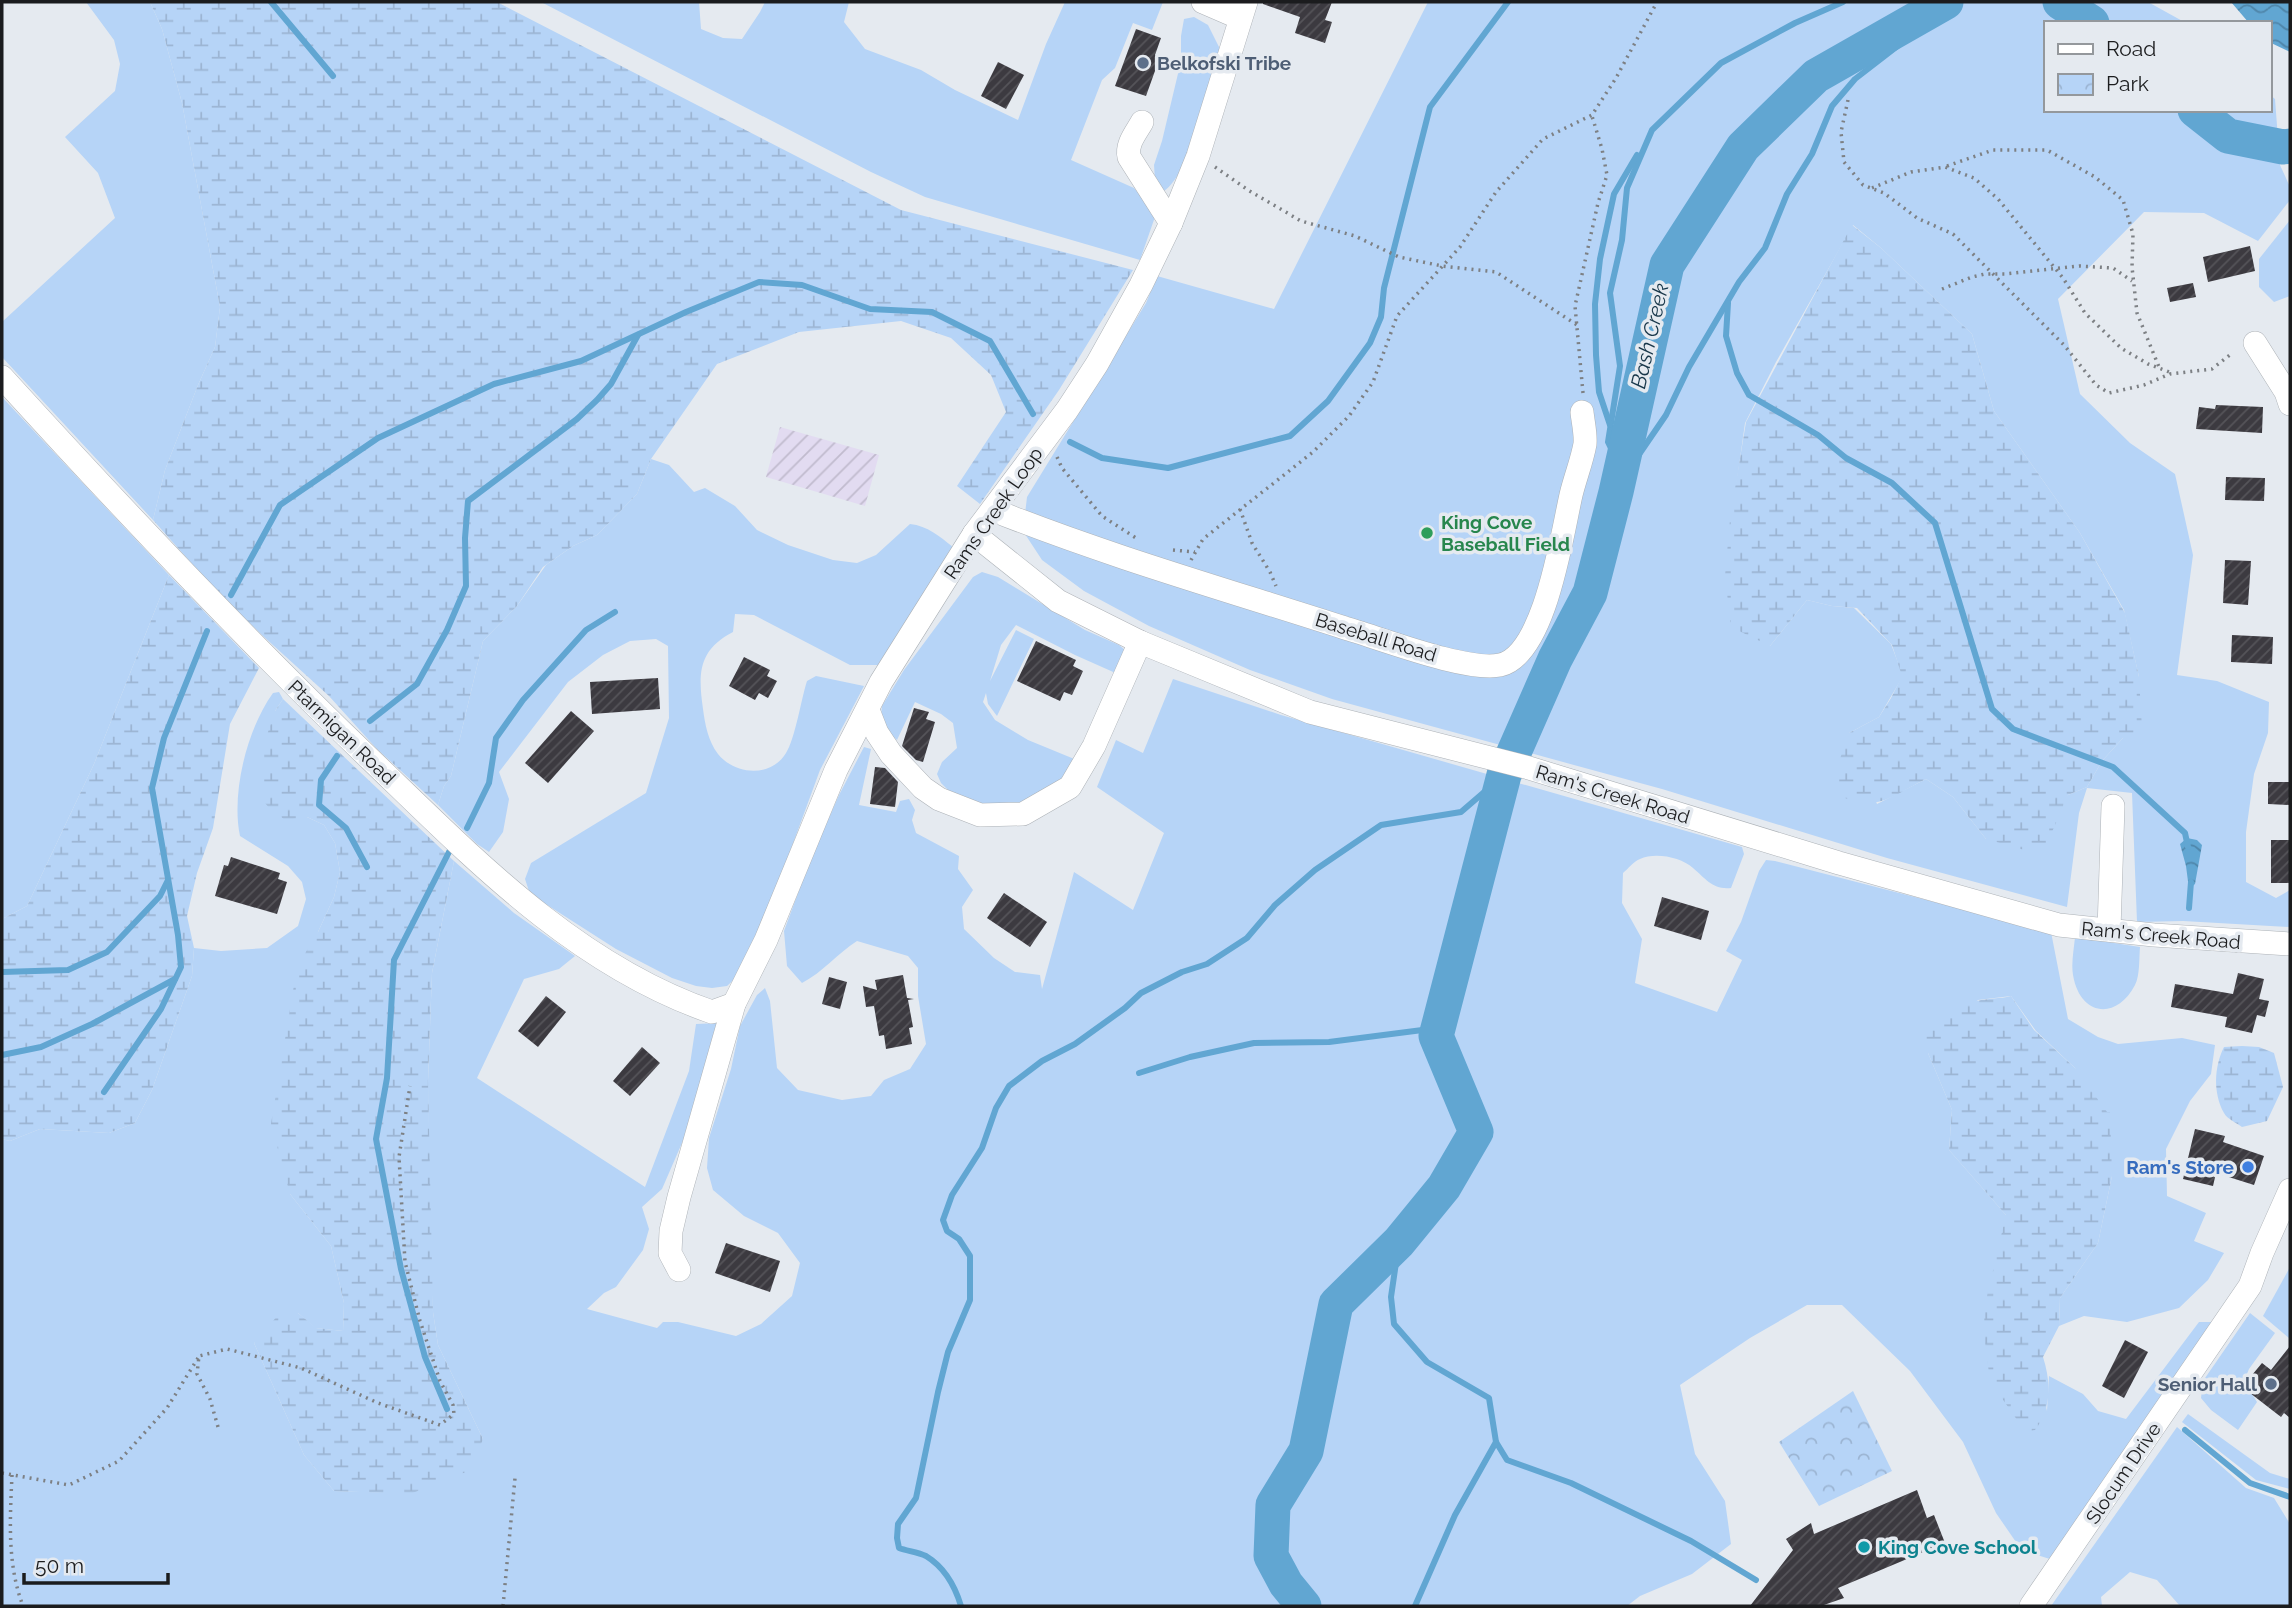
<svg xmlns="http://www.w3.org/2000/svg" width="2292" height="1608" font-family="Raleway,sans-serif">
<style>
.industrial{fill:url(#industrial-furrows)}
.grass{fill:#b6d4f7;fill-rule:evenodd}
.wetland{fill:url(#wetland-marsh)}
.park{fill:url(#park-crowns)}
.water{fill:url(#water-waves)}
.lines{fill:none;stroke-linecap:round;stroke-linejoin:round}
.stream{stroke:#61a6d2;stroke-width:6}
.river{stroke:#61a6d2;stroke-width:35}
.building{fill:url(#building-hatch)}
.minor-casing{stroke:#adb2b7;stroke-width:24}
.path{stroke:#7d8084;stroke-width:3.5;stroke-dasharray:2 5;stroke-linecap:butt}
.minor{stroke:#fff;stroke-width:23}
.service-dot{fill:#5c6f8a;stroke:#e5eaf0;stroke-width:2.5}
.leisure-dot{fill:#2e9e5b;stroke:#e5eaf0;stroke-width:2.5}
.shop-dot{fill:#3f7fe0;stroke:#e5eaf0;stroke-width:2.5}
.culture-dot{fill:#0f9aa8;stroke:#e5eaf0;stroke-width:2.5}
.labels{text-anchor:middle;stroke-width:7;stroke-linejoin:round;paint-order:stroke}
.service-label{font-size:19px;font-weight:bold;fill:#4e5e75;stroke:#e5eaf0;text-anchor:start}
.street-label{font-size:19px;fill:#1b1c1e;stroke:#e5eaf0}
.leisure-label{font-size:19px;font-weight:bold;fill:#27864d;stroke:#e5eaf0;text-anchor:start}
.shop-label{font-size:19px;font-weight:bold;fill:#366cbe;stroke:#e5eaf0;text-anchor:end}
.culture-label{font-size:19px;font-weight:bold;fill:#0d838f;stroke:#e5eaf0;text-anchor:start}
.water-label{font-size:21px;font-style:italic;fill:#173649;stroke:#e5eaf0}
</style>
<defs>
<pattern id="industrial-furrows" width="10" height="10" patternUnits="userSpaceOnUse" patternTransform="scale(1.75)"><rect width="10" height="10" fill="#e2dbf1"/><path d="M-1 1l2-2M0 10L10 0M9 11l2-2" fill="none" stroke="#c1bbce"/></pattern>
<pattern id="wetland-marsh" width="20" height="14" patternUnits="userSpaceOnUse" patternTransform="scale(1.75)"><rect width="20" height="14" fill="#b6d4f7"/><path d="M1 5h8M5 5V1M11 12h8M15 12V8" fill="none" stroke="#9cb5d3"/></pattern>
<pattern id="park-crowns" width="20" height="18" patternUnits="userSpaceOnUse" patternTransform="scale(1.75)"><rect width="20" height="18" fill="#b6d4f7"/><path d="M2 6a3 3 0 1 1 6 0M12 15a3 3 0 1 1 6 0" fill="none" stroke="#9cb5d3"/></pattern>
<pattern id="water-waves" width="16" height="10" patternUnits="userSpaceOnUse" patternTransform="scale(1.75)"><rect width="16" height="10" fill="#61a6d2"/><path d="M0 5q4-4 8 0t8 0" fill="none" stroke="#4f86aa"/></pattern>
<pattern id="building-hatch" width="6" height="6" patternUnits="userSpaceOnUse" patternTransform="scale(1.75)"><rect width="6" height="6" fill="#3c3a40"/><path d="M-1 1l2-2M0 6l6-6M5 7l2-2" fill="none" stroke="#555459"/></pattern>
</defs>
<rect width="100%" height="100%" fill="#e5eaf0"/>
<polygon class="industrial" points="780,427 879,455 865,506 766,477"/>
<g class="grass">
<polygon points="86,2 150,2 162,29 182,103 220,307 215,347 198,385 165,470 153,520 2,357 2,322 115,218 98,173 65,137 115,91 120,64 114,40"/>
<polygon points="541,2 699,2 701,29 723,38 742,39 760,12 765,2 849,2 844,22 865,49 921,70 955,90 1018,120 1046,44 1065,2 1163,2 1152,30 1133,23 1115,68 1102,80 1071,160 1134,188 1156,214 1140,260 925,197 871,172"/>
<path d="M1428,2H2148L2186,23H2045V110H2269V94L2275,99L2280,165L2290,187V200L2258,241L2204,213L2144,212L2058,299L2080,394L2130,443L2175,474L2193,555L2177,675L2217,681L2269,702L2268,733L2254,774L2246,832V882L2276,898L2290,890V927L2183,921L2137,922L2132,793L2087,788L2079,813L2067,907L1887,858L1662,789L1332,699L1250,670L1149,626L1084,591L1042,560L1023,531L1027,497L1146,303L1157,276L1274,309ZM1853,225L1881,248L1972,334L1994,411L2080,533L2124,610L2139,677L2123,738L2102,761L2087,787L2068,795L1986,839L1953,797L1926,779L1877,804L1849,733L1879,717L1903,676L1891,644L1854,608L1832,606L1807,600L1770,646L1732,516L1745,423L1776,362Z"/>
<path d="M1194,17L1208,25L1220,49C1210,82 1191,174 1164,191L1155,180L1154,165L1162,141L1181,61V36L1184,19Z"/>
<polygon points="2290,220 2290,296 2274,302 2259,287 2259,259"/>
<polygon points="2,397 169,575 94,764 27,906 2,919"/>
<path d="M651,459L669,465L694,492L705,488L735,506L757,530L788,545L833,560L857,563L876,555L910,524C928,526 939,536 953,547L878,665H850L754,615L735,614L733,632C698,650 698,674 703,709C705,724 708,741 718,754C735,775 771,778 786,753C795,739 801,700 807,681L816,676L864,686L820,770L784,868L741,973L727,986L712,988L696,986L672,978L616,949L530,894L525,879L531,863L646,793L669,718L668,646L656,639L630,641L603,655L568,682L499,772L509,799L503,832L489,852L477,844L438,805L444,786L451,776L483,641L517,606L546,565L573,546L597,535L637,494Z"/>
<polygon points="982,572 998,577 1085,630 1119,645 1131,655 1120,675 1075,655 1016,625 1001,645 990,681 1016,630 1034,639 997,716 988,704 986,693 983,702 995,720 1028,740 1084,763 1033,804 979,810 949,791 941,783 937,774 942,762 957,748 953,723 941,714 915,702 897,740 890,734 881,716 882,706 904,670 973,577"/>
<path d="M1173,679L1281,715L1742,847L1744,854L1731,888C1713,890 1706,879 1693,868C1681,857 1655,852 1640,859C1634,861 1628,869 1623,873L1622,903L1642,939L1635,983L1717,1012L1742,960L1726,951L1741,922L1759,871L1766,860L1775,861L2051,932L2068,1019L2098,1037L2118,1044L2182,1038L2215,1045L2211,1074L2190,1101L2166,1149L2167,1196L2206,1213L2194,1241L2224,1253L2208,1280L2179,1308L2127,1322L2084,1316L2059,1326L2060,1298L2098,1243L2112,1176L2075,1068L2036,1031L2011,996L1978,1000L1928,1053L1952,1110L1949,1150L2006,1215L2047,1411L2049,1376L2083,1394L2098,1411L2126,1419L2199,1322H2213L2053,1560L2034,1554L2018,1545L1996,1513L1963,1442L1910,1371L1842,1305H1807L1750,1338L1680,1385L1695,1454L1725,1501L1731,1544L1692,1574L1640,1596L1627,1606H2V1139L10,1141L40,1129L109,1133L135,1123L152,1090L192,976L194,948L221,951L267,948L298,926L306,899L302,882L288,866L240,836C231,793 247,729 273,693L279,692L283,699L275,711L307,817L324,825L335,843L340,872L334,897L318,932L290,1194L331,1246L344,1303L343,1331L315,1328L298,1313L254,1343L304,1455L334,1491L400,1493L483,1439L438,1345L433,1312L429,1243L428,1081L432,973L454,861L514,913L575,956L559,969L524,979L477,1078L645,1187L689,1071L696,1024L720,1023L695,1113L662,1189L642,1207L649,1229L643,1250L616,1287L604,1293L587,1309L657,1328L663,1322H678L736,1336L761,1324L792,1296L800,1263L778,1233L744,1216L713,1190L707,1168L709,1138L731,1069L740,1026L757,995L765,988L770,1001L777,1068L798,1090L842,1100L871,1096L884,1080L910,1069L926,1044L918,996V968L908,956L857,941C837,954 823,972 802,983L787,966L784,931L811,858L839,795L864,747L871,749L859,805L896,812L900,801L909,799L915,810L912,820L916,833L959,856L958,869L973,890L962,907L964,929L994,958L1015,972L1040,975L1042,989L1074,872L1133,910L1164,833L1097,787L1116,740L1143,753Z"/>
<path d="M2075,937L2140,947C2139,958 2140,975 2135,985C2116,1021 2080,1016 2073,975C2071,963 2074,949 2075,937Z"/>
<polygon points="2290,1267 2290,1339 2263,1316"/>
<polygon points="2250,1313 2275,1333 2249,1369 2244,1381 2257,1402 2238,1430 2211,1410 2201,1398 2203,1381"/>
<polygon points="2188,1414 2270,1473 2290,1479 2290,1489 2256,1480 2182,1422"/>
<polygon points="2177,1427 2246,1488 2274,1498 2290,1524 2290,1606 2180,1606 2157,1580 2130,1572 2101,1597 2102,1606 2051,1606"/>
</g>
<g class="wetland">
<polygon points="150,2 497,2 901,210 1133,270 1059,390 980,504 957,486 1006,412 991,375 951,338 901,321 799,332 717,364 651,459 637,494 597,535 573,546 543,567 517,606 483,641 451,776 444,786 438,805 376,748 329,696 263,636 210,584 153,520 165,470 198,385 215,347 220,307 182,103 162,29"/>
<path d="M1852,225L1881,248L1972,334L1994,411L2080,533L2125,613L2139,677L2142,729L2123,738L2102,761L2087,787L2068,795L2042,855L1986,839L1953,797L1926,779C1893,795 1878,813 1840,796L1834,776L1849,733L1879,717L1891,698L1902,676L1892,645L1857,608L1832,606L1807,600L1770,646L1731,627L1725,576L1730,519L1746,422Z"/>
<polygon points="169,575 259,668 230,724 213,828 197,873 187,916 194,948 192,976 152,1090 135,1123 109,1133 40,1129 10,1141 2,1139 2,919 27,906 94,764"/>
<polygon points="283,699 454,861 432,973 428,1081 433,1312 438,1345 483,1439 471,1470 410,1494 334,1491 304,1455 254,1343 279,1314 298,1313 316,1328 343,1331 344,1303 331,1246 290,1194 271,1124 297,967 318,932 334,897 340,872 335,843 324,825 307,817 285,820 270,809 261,798 264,744 275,711"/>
<path d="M2011,996L2034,1030L2075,1068L2107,1112H2110L2112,1176L2098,1243L2060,1298L2059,1326L2043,1357C2051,1382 2052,1408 2035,1430L2030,1431L2022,1427L1990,1381L1985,1342L1984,1309L2006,1215L1949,1150L1952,1110L1928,1053L1925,1032C1939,1015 1956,1005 1977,1001C1988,998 2000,999 2011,996Z"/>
<path d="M2242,1046L2259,1047L2274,1053L2283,1087L2267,1121L2242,1127C2237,1123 2227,1119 2224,1113C2213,1093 2214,1067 2224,1047Z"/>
</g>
<polygon class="park" points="1853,1391 1892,1471 1819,1506 1779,1442"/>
<g class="water">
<polygon points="2231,2 2290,2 2290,52 2269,42 2269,23 2249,23"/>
<polygon points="2187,838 2197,840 2202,845 2195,884 2189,889 2186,866 2180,844"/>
</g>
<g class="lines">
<g class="stream">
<polyline points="271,2 333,76"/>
<polyline points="1843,2 1795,23 1721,63 1652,130 1627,188 1622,240 1610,293 1620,366 1608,442 1621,469 1640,453 1666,415 1689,367 1739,282 1765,248 1787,194 1812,154 1832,106 1855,79 1943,11 1951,2"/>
<polyline points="2283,147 2290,143"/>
<polyline points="1728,303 1726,336 1737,373 1749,395 1818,435 1846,458 1892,483 1935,523 1992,709 2013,729 2113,767 2185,833 2188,847"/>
<polyline points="1610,425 1599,392 1596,355 1595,304 1600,259 1614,194 1637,155"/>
<polyline points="1070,442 1102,458 1168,468 1290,436 1328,401 1370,343 1381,317 1384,288 1430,107 1508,2"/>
<polyline points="231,595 280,505 378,438 494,384 581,361 686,312 759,282 802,285 870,309 932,312 990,341 1033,414"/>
<polyline points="370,721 417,684 447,630 466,586 465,538 468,501 577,419 597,400 611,384 638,335"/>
<polyline points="337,756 321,780 319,805 346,828 367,867"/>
<polyline points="467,828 489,783 496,738 523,700 586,630 615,612"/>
<polyline points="2189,908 2191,882"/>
<polyline points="2,972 68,970 107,952 160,896 168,880"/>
<polyline points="2,1055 41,1047 92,1024 175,979"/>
<polyline points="1139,1073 1190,1057 1254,1043 1329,1042 1438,1028"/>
<polyline points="104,1092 161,1009 181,967 178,935 152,788 164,738 207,631"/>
<polyline points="1399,1242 1391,1297 1394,1324 1427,1362 1489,1398 1496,1442 1507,1460 1571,1483 1691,1541 1756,1580"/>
<polyline points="447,1409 425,1357 401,1269 376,1139 387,1078 394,960 450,850"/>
<polyline points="2185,1430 2250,1483 2290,1497"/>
<path d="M961,1606C955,1586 944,1567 926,1556C918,1552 907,1551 899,1548L897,1538L898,1524L916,1498L938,1392L948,1352L970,1300V1256L959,1239L947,1231L943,1220L952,1195L982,1148L996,1108L1009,1086L1042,1061L1075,1044L1125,1008L1141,993L1182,972L1207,964L1247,938L1275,905L1315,870L1381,825L1461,812L1504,775"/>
<polyline points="1415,1606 1455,1515 1496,1442"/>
</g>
<g class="river">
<polyline points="2060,2 2092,23"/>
<polyline points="2195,110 2228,136 2283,147 2290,146"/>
<polyline points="1304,1606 1286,1584 1271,1556 1273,1505 1306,1451 1336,1304 1399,1242 1444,1187 1476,1132 1436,1036 1504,775 1555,659 1590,593 1616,492 1667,265 1743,147 1816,76 1946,2"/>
</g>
</g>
<g class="building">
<polygon points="1263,2 1332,2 1325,20 1332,22 1325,43 1295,33 1300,17 1263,4"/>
<polygon points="1136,29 1161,38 1155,55 1160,57 1146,96 1115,86"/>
<polygon points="998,62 1024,75 1006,109 981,96"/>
<polygon points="2250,246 2255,271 2208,282 2203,257"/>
<polygon points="2193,283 2196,297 2170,302 2167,288"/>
<polygon points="2216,405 2263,407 2262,433 2196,429 2199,407 2215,409"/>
<polygon points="2226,477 2265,478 2264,501 2225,500"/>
<polygon points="2225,560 2251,561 2248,605 2223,603"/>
<polygon points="2232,635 2273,637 2272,664 2231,662"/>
<polygon points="1036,641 1076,660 1073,666 1083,671 1072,695 1064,692 1060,701 1017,681"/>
<polygon points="744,657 770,670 767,676 777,681 768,698 759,693 755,700 729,686"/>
<polygon points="658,678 660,709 592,714 590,682"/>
<polygon points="914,708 929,712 926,719 935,722 923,762 916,760 902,746"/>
<polygon points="571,711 594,731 548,783 525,763"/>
<polygon points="875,767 885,768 898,782 895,807 870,804"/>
<polygon points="2268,782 2290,782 2290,805 2268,804"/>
<rect x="2271" y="840" width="19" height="43"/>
<polygon points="231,857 280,873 278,879 287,882 277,914 215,896 224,865 228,866"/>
<polygon points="1004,893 1047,922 1030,947 987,918"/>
<polygon points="1662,897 1709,911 1701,940 1654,926"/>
<polygon points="2238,973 2264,979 2259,999 2269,1001 2265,1017 2257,1015 2252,1033 2225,1027 2227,1017 2171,1007 2175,984 2233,994"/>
<polygon points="903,975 907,998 914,999 908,1000 913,1027 909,1028 912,1044 886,1049 884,1035 879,1036 874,1006 866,1007 863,986 877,990 875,980"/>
<polygon points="829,977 847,982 840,1009 822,1004"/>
<polygon points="546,996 566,1012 538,1047 518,1031"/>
<polygon points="642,1047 660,1063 630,1096 613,1081"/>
<polygon points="2195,1129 2225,1136 2223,1142 2264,1156 2254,1185 2216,1173 2213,1186 2183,1179"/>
<polygon points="726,1243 780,1261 770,1292 715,1273"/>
<polygon points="2125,1340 2148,1352 2124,1398 2102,1386"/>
<polygon points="2290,1346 2290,1418 2284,1413 2281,1417 2250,1393 2255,1387 2247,1381 2262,1363 2271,1370"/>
<polygon points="1917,1490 1927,1518 1934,1515 1945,1543 1838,1588 1844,1598 1821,1606 1750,1606 1793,1550 1786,1539 1811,1523 1814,1534"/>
</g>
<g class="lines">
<g class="minor-casing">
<g id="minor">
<polyline points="1203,2 1240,18"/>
<path d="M1142,122C1136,133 1126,144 1129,157L1171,223"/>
<polyline points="2255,343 2286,392 2290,404"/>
<path d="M2,377C121,508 242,636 370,759C472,857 575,965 712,1012L734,1004"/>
<path d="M993,510C1108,556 1227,590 1345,628C1380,638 1467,672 1500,665C1545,655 1562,534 1571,495C1575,478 1582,461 1585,444C1586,434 1583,422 1582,412"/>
<polyline points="974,534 1058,601 1140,642 1310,712 1529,768 1839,863 2059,925 2154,935 2290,944"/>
<polyline points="868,710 877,733 891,754 923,788 939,799 980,815 1023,814 1070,787 1094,746 1140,642"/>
<polyline points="2109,930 2113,806"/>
<polyline points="679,1270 670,1253 671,1231 679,1197 734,1004 766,940 836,770 881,682 974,534 1067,410 1097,364 1141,285 1171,223 1198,156 1246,2"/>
<polyline points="2031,1606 2250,1286 2262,1253 2290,1190"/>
</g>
</g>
<g class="path">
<polyline points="1848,100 1841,132 1844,162 1863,185 1884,193 1917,218 1953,234 2064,345 2096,385 2109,393 2144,385 2170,374 2212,369 2231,354"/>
<polyline points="1947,166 1993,150 2047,150 2095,177 2123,200 2133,234 2132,267 2137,313 2159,367"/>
<polyline points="1215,167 1248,190 1301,221 1355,236 1399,257 1442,266 1496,272 1577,325"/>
<polyline points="1872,188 1911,172 1945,167 1974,178 1998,199 2063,278 2085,313 2121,348 2148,364 2172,373"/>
<polyline points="1942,289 1972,277 1985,274 2005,274 2079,266 2113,268 2132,281"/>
<polyline points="1583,393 1575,306 1598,203 1607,175 1602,149 1592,116"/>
<polyline points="1057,457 1062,468 1102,516 1136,538"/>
<polyline points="1240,509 1252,543 1270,572 1276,586"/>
<polyline points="1173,550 1195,552"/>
<polyline points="1191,560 1203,539 1313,452 1349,416 1373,382 1397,316 1460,247 1496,192 1543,139 1592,115 1616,78 1657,2"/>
<polyline points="218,1427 210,1399 197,1374 199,1356 227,1349 301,1368 378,1403 440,1425 454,1414 453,1405 440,1381 420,1321 405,1262 399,1157 410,1086"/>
<polyline points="2,1473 69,1485 119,1461 167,1408 198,1358"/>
<path d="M12,1475C10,1520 7,1564 23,1606"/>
<polyline points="503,1606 515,1478"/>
</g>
<use href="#minor" class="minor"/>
</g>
<g class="service-dot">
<circle cx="1143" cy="63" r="7"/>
<circle cx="2271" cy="1384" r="7"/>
</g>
<circle class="leisure-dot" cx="1427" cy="533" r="7"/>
<circle class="shop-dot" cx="2248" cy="1167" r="7"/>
<circle class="culture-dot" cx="1864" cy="1547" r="7"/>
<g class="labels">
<g class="service-label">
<text x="1157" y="70">Belkofski Tribe</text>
<text x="2257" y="1391" text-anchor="end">Senior Hall</text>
</g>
<g class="street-label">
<text transform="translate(993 513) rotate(-55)" y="7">Rams Creek Loop</text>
<text transform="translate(1376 637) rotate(17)" y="7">Baseball Road</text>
<text transform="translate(342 732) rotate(44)" y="7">Ptarmigan Road</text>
<text transform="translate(1613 794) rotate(17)" y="7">Ram's Creek Road</text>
<text transform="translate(2161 935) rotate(5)" y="7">Ram's Creek Road</text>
<text transform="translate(2123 1473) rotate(-56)" y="7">Slocum Drive</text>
</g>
<g class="leisure-label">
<text x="1441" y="529">King Cove<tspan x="1441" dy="22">Baseball Field</tspan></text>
</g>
<g class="shop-label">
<text x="2234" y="1174">Ram's Store</text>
</g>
<g class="culture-label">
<text x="1878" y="1554">King Cove School</text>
</g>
<g class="water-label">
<text transform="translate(1650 336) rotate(-77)" y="7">Bash Creek</text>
</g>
</g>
<rect width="2292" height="1608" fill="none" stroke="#1b1c1e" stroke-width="7"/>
<rect x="2044" y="21" width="228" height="91" fill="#e5eaf0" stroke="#94989c" stroke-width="2"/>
<rect x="2058" y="44" width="35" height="10" fill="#ffffff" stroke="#94989c" stroke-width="2"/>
<text x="2106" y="56" font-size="21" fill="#1b1c1e">Road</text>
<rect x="2058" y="74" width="35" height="21" fill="url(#park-crowns)" stroke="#94989c" stroke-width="2"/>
<text x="2106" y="91" font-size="21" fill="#1b1c1e">Park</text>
<path d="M24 1573v10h144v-10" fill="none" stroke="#1b1c1e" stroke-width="3.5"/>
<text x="35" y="1573" font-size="21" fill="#1b1c1e" stroke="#e5eaf0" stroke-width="5" paint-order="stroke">50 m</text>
</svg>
